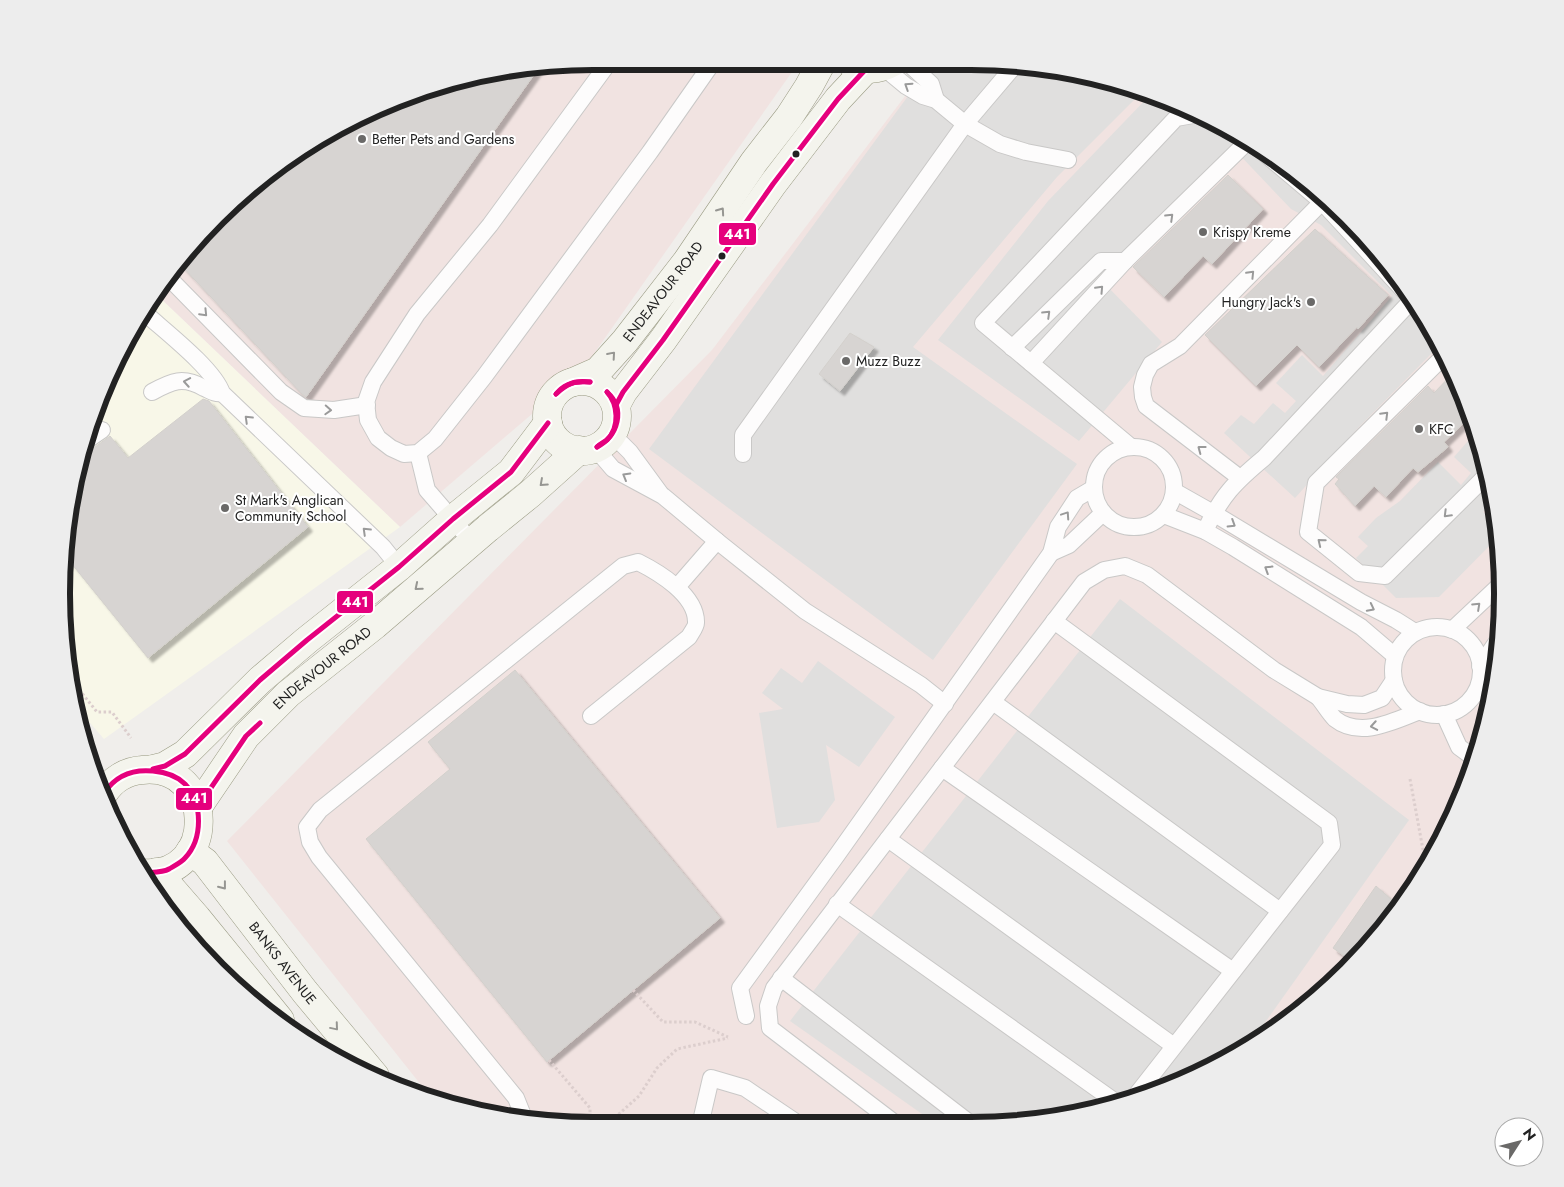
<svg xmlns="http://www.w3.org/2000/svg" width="1564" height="1187" font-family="Jost,sans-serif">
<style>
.commercial{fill:#f1e3e1}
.education{fill:#f8f7e8}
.parking{fill:#e0dfde}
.building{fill:#d7d4d2;stroke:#d3d0cc;filter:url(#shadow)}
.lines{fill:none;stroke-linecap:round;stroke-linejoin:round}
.lane-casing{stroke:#c9c8c7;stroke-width:18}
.secondary-casing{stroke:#999a82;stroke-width:29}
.path{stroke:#dccecd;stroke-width:3;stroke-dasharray:2.5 2.5;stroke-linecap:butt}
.lane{stroke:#fdfcfc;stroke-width:16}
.secondary{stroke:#f4f4ed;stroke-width:28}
.bus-1-casing{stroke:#fff;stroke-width:9}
.bus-1{stroke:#e5007d;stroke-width:5}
.oneway{stroke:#9a9a9a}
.oneway2{stroke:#969692}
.poi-dot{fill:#6a6968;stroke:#fff;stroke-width:2}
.bus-dot{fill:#222;stroke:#fff;stroke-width:2}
.labels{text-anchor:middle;stroke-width:4;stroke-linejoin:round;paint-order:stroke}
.poi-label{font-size:14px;fill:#222;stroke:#fff;text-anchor:start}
.street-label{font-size:14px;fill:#222;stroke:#fff}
.rim{fill:none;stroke:#222;stroke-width:6}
.line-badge{stroke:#fff;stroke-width:2}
.badge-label{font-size:14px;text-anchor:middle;font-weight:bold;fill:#fff}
</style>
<defs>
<filter id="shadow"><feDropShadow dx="4.5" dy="4.5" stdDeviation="1" flood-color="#0004"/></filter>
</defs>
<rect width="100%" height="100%" fill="#f0eeeb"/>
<g class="commercial">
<polygon points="594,61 799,62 581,372 400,527 158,296 194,242 269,171 327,133 455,79"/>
<polygon points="931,62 1005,62 1109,79 1206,116 1413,298 1462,390 1492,489 1503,593 1493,697 1462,797 1413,889 1347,970 1266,1036 1142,1097 1040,1121 524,1121 433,1100 227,841 712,350"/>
</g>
<polygon class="education" points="158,296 400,527 104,739 79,710 62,628 72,489 116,358"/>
<g class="parking">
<polygon points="933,62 1005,62 1109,79 1142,92 1057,177 913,347 1077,464 933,660 649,449"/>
<polygon points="1150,95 1206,116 1266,151 1413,298 1452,371 1432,353 1359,427 1295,498 1224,433 1241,415 1254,424 1273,403 1285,413 1296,401 1276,383 1302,355 1323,376 1392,296 1321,225 1291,209 1232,147 1100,279 1162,342 1079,441 938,340 1048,201"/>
<polygon points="1475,433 1492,489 1494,502 1483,512 1496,522 1497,538 1439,597 1396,598 1356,558 1368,546 1358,537 1376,518 1400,501 1438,462 1461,485 1471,473 1454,457"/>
<polygon points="1120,599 1409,820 1249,1045 1142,1097 1040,1121 932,1121 790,1021"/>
<polygon points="818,661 895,717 859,767 826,745 835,800 819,822 777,828 759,713 783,709 762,693 781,668 802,683"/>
</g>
<g class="building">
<polygon points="538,69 306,397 302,394 179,263 194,242 269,171 327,133 455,79"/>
<polygon points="1228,175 1263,209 1212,264 1203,256 1164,297 1133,267"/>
<polygon points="1315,229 1388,295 1358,329 1357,327 1319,367 1297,345 1256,386 1205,335"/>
<polygon points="850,333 874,347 840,391 819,374"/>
<polygon points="1453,373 1462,390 1470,417 1444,442 1448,447 1418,472 1413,468 1386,497 1374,486 1355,506 1335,484 1339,479 1336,477 1428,386 1434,393"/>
<polygon points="203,399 209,401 308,527 148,658 67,558 72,489 85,451 87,449 95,447 110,436 128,458"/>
<polygon points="515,670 720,918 547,1062 366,839 450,769 428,742"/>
<polygon points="1376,886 1399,906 1353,962 1333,948"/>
</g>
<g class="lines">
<g class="lane-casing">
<g id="lane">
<polyline points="610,61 490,225 417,314 373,382 366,402 368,420 378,438 391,448 404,454 418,453 435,439 484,377 650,152 713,62"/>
<polyline points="907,62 931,84 936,100"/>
<polyline points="883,67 906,86 923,96 936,100 965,124 1000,144 1026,152 1068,160"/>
<polyline points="1251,142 1322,202 1417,305"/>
<polyline points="169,278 281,392 304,408 334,410 367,405"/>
<path d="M146,314C166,332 214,369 222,393L383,547L399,567"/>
<polyline points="1012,348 1101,261 1125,261 1248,141"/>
<polyline points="1444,356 1316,483 1308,532 1359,573 1385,576 1488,474"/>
<polyline points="1031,363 1125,261"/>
<path d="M152,392C172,381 183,376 204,388C211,391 214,394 222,393"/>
<polyline points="612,434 630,452 660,493"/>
<polyline points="89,439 102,430"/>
<polyline points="1131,447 983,323 1176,118 1199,114"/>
<circle cx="1134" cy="487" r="40"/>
<polyline points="595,448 613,469 663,496 717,541 805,611 921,685 945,704"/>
<polyline points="418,453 427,490 472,542"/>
<polyline points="743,454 743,435 965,124 1016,64"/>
<polyline points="1240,478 1146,406 1143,397 1142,387 1145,375 1151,364 1180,346 1322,202"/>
<polyline points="1482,480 1493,490"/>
<polyline points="1174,491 1213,513 1361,602 1396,620 1415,632"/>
<polyline points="1164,515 1205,531 1233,547 1361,627 1395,656"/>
<path d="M1205,531C1221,496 1235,482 1264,458L1412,300"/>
<polyline points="1051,553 1069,545 1103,513"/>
<polyline points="677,587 717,541"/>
<polyline points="1054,621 1329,823 1332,845 1133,1099"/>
<circle cx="1437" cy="671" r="44"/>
<polyline points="1452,630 1502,583"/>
<polyline points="1480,666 1498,640"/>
<path d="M1318,697C1324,704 1329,713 1335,719C1360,739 1394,721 1420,711"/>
<polyline points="993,702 1280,911"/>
<polyline points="1444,714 1459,747 1474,758"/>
<polyline points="942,768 1233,971"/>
<polyline points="888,839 1174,1046"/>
<polyline points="837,904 1117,1103"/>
<polyline points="781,978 967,1121"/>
<polyline points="746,1016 740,988 837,855 1051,553 1058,527 1077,498 1094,488"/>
<path d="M519,1120L522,1113L516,1098L319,857L310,842L307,827L320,810L623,566L638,562C658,572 697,595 696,623C696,627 691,633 689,637L591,716"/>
<polyline points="701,1121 711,1078 745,1088 794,1121"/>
<polyline points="892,1121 770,1028 768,1006 774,988 1084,582 1104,570 1125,566 1147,575 1274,670 1318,697 1347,704 1364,705 1382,698 1394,680"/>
</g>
</g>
<g class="secondary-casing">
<g id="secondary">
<path d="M850,62C864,72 879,70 893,62"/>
<circle cx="582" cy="416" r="35"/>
<path id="s1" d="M573,382L598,371L625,341L687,261L754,162L789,117L809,86L822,62"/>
<polyline points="616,405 623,392 663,340 773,184 838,99 866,69"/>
<polyline points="153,769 165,766 185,754 260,680 307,640 399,567 453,519 511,472 548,423"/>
<path d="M104,793C112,780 126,771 142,770C217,762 218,879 143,873"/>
<path id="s2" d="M198,807L246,736L288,694L375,625L488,528L530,494L579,450"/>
<path id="s3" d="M190,851L205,862L305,992L375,1076"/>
<polyline points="157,872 197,918 280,1020"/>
</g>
</g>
<g class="path">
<polyline points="73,682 97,712 112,712 131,738"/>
<polyline points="1410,779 1426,866"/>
<polyline points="633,990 663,1022 695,1022 728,1037"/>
<polyline points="549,1060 590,1108 590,1116 586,1121"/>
<polyline points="611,1121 639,1096 657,1068 677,1049 728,1038"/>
</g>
<use href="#lane" class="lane"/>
<use href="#secondary" class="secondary"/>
<g class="bus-1-casing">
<g id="bus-1">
<path d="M556,394C565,383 577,380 590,382"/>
<path d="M556,394C568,383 574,381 590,382"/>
<polyline points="616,405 623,392 663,340 773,184 838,99 866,69"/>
<path d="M597,447C600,444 604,442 607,440C620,427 618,404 607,392"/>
<path d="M597,447C618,436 626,409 607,392"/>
<polyline points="153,769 165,766 185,754 260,680 307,640 399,567 453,519 511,472 548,423"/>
<path d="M104,793C116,775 133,769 153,771C165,772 176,775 185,784C203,803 203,839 185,858C182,862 174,866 169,869C162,873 151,872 143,873"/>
<polyline points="198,807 246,736 260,723"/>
</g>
</g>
<use href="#bus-1" class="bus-1"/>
</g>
<defs><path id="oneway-chevron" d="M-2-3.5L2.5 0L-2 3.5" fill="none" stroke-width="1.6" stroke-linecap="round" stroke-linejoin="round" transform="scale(1.25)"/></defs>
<g class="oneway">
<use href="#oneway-chevron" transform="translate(908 86) rotate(-147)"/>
<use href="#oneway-chevron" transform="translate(1170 217) rotate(-44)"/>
<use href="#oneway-chevron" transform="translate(1251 274) rotate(-46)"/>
<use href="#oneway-chevron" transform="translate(1100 289) rotate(-47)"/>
<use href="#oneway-chevron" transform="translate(204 313) rotate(46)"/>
<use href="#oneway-chevron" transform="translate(1047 314) rotate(-44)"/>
<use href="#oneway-chevron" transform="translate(187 382) rotate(-170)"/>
<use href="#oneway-chevron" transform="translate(328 410) rotate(3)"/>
<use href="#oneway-chevron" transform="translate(1385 415) rotate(-45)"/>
<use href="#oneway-chevron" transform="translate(248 419) rotate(-136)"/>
<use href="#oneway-chevron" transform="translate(1201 449) rotate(-143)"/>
<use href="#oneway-chevron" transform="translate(626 476) rotate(-150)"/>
<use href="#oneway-chevron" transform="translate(1447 514) rotate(135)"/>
<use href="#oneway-chevron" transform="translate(1066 515) rotate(-56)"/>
<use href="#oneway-chevron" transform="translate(1232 524) rotate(32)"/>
<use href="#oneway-chevron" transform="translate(366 531) rotate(-136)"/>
<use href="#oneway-chevron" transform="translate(1321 542) rotate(-141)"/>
<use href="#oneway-chevron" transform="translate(1268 569) rotate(-148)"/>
<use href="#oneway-chevron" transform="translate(1477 606) rotate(-43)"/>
<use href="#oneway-chevron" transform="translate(1371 608) rotate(27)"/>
<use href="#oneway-chevron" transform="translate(1374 726) rotate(170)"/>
</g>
<g class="oneway2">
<use href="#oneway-chevron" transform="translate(721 211) rotate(-55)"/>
<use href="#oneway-chevron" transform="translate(612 355) rotate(-49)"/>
<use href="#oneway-chevron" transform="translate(543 483) rotate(138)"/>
<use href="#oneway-chevron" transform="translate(418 587) rotate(140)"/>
<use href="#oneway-chevron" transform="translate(223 886) rotate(52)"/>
<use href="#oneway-chevron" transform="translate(335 1027) rotate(50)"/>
</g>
<g class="poi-dot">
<circle cx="362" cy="139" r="5"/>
<circle cx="1203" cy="232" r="5"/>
<circle cx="1311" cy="302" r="5"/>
<circle cx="846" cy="361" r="5"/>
<circle cx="1419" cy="429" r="5"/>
<circle cx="225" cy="508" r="5"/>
</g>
<g class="bus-dot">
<circle cx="796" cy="154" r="4.5"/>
<circle cx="722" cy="256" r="4.5"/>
</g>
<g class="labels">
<g class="poi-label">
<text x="372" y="144">Better Pets and Gardens</text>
<text x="1213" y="237">Krispy Kreme</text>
<text x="1301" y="307" text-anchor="end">Hungry Jack's</text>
<text x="856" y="366">Muzz Buzz</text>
<text x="1429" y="434">KFC</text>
<text x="235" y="505">St Mark's Anglican<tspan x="235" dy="16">Community School</tspan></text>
</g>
<g class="street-label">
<text dy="5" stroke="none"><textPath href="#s1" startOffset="130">ENDEAVOUR ROAD</textPath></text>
<text dy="5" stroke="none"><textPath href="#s2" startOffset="188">ENDEAVOUR ROAD</textPath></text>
<text dy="5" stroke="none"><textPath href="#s3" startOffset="146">BANKS AVENUE</textPath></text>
</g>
</g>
<path d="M0 0H1564V1187H0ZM593 70H971A523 523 0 0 1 1494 593V594A523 523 0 0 1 971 1117H593A523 523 0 0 1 70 594V593A523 523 0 0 1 593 70Z" fill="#ededed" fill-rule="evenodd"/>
<path class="rim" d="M593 70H971A523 523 0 0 1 1494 593V594A523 523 0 0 1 971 1117H593A523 523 0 0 1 70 594V593A523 523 0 0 1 593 70Z"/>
<g class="line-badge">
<rect x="718" y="222" width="39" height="24" rx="5" fill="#e5007d"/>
<rect x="336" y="590" width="38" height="24" rx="5" fill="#e5007d"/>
<rect x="175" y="787" width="38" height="24" rx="5" fill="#e5007d"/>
</g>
<g class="badge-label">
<text x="737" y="239">441</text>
<text x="355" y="607">441</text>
<text x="194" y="803">441</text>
</g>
<g transform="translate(1519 1142) rotate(54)"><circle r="24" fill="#ffffff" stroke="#a7a7a7"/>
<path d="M0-4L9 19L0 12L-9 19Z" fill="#6a6968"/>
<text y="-8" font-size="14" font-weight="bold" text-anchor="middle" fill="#222222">N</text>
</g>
</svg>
